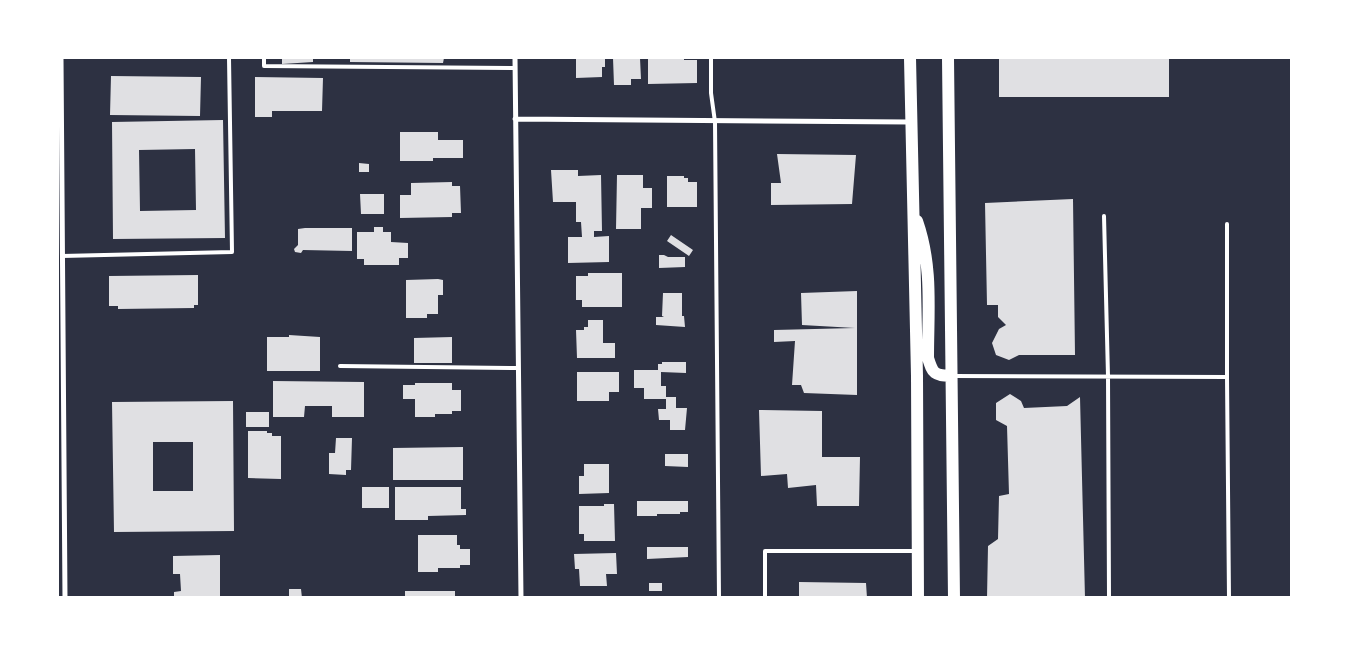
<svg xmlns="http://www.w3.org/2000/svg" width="1349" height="655" font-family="Ubuntu,sans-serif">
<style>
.building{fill:#e0e0e3;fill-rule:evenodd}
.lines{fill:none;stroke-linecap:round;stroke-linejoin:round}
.service{stroke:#fff;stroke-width:4}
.minor{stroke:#fff;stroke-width:5}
.primary{stroke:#fff;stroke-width:12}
</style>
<rect width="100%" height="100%" fill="#2d3142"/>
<path class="building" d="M282,58h31v4l-31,2z
M350,58h94l-1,5 -93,-1z
M576,58h29v9h-3v10l-26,1z
M613,58h27l1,21h-10v6h-17z
M648,58h36v2h13v23l-49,1z
M999,58h170v39h-170z
M111,76l90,1 -1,39 -90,-1z
M255,77l68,1 -1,33h-50v6h-17z
M223,120l2,118 -112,1 -1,-117zM195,149l1,61 -56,1 -1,-61z
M400,132h38v8h25v18h-30v3h-33z
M777,154l79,1 -4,49 -81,1v-22h10z
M359,163l10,1v8h-10z
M551,170h27v6l23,-1 1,56h-8v6l15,-1v26l-41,1v-26h14l-1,-15h-5v-20h-23z
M617,175h26v13h9v20h-11v21h-25z
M667,176h17v2h4v4h9v25h-30z
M452,182v4h8l1,27h-9v4l-52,1v-23h11v-12z
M360,194h24v20h-23z
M1073,199l2,156h-56l-10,5 -13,-5 -4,-12 7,-14 7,-4 -8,-8v-12h-11l-2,-102z
M374,227h9v5h8v10l17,1v15h-9v7h-35v-6h-7v-27h17z
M305,228h47v23l-49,-1 -2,3 -6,-1 -1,-3 4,-4v-16z
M671,235l22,15 -4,6 -22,-15z
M659,255h5l4,2h17v10l-26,1z
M588,273h34v34h-40v-7h-6v-24h12z
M198,275v30h-4v3l-76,1v-3h-9v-30z
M438,279l5,1v15h-5v19h-11v4h-21v-38z
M857,291v104l-53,-2 -3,-8h-9l3,-44 -21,1v-12l81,-2 -53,-3 -1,-32z
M663,293h19v23h2l1,11 -29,-2v-8h8l-2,-1z
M588,320h15v23h12v15h-38l-1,-28h8v-3h4z
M289,335l31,2v34h-53v-34h22z
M452,337v26h-38v-25z
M662,362h24v11l-25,-1v14h5v11h10v11h11l-2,22h-15v-10h-11l-1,-11h8v-10h-22v-11h-10v-18h24v-6h4z
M577,372h42v20h-10v9h-32z
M273,381l91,1v35h-32v-11h-27l-1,11h-31z
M415,383h37v7h9v21h-9v3h-17v3h-20v-18h-12v-14h12z
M1010,394l11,7 3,7 43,-2 13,-9 5,201h-98l1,-52 10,-7 1,-43 10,-2 -2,-68 -11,-6v-17z
M233,401l1,130 -120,1 -2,-130zM153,442h40v49h-40z
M759,410l63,1v46h38l-1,49h-42l-1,-21 -28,3 -1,-14 -26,2z
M246,412h23v15h-23z
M248,431h19v2h5v3h9v43l-33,-1z
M336,438h16l-1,32h-5v5l-17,-1v-21h6z
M463,447v33h-70v-32z
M665,454h23v13l-23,-1z
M584,464h25v29l-30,1v-18h5z
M362,487h27v21h-27z
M395,487h66v22h5v6l-38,1v4h-33z
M637,501h51v11h-8v2h-23v2h-20z
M604,504h10l1,37h-31v-7h-5v-28h25z
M418,535h39v10h3v4h10v16h-10v3h-22v4h-20z
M647,547h41v10l-41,2z
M616,553l1,21h-11l1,12h-27l-1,-17h-4l-1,-15z
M220,555v43h-46v-6l7,-1 -1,-17h-7v-18z
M799,582l67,1 1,15h-68z
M649,583h13v8h-13z
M289,589h12l1,9h-13z
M405,591h50v7h-50z"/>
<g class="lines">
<path class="service" d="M264,58v8l251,2
M711,58v35l4,29 4,476
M1104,216l4,160 1,222
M1227,224v153
M62,256l170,-4 -3,-194
M340,366l178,2
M953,376l274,1 2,221
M765,598v-47h151"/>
<path class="minor" d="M61,58l4,540
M515,58l6,540
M515,119l395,3"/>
<path class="primary" d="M910,58l7,318 1,222
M948,58l6,540
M917,221c16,46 11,89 11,137 5,16 6,17 23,18"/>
</g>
<rect width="1349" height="655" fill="none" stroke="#ffffff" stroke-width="118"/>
</svg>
